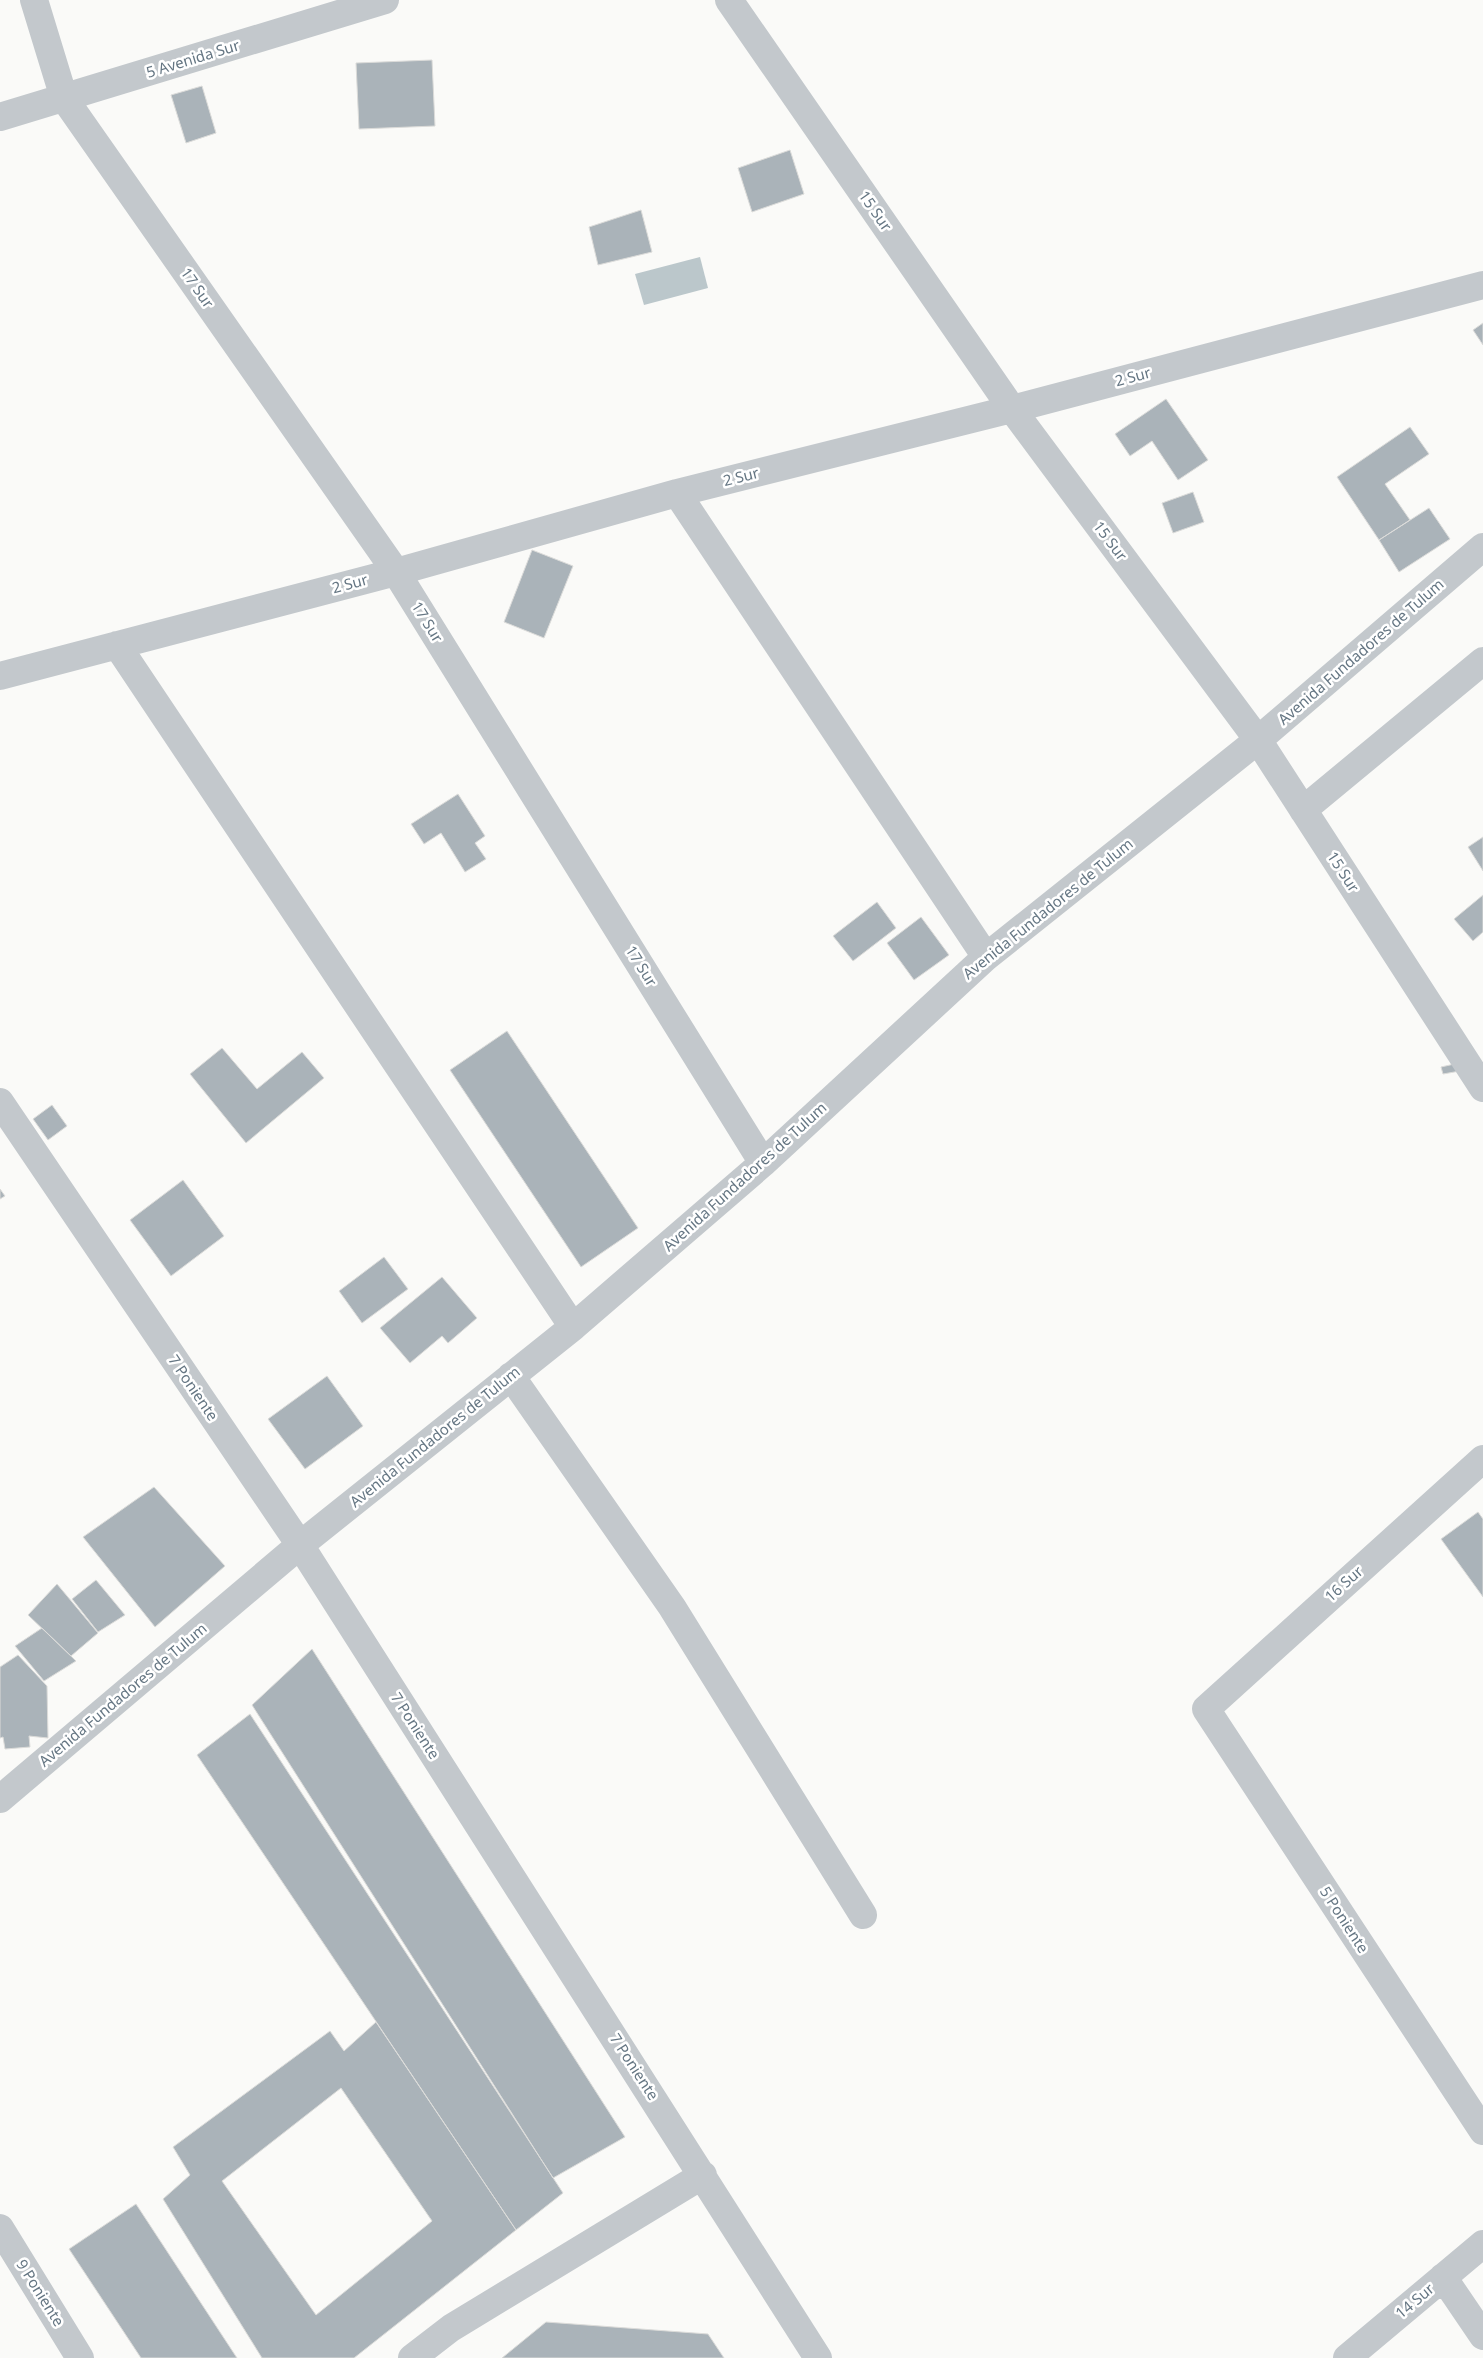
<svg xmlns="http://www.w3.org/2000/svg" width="1483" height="2358" font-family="'Noto Sans',sans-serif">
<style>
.water{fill:#bbc7cb}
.building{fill:#aab3b9;stroke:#dcdcda;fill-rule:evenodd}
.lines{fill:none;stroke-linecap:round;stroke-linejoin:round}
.minor{stroke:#c3c8cc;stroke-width:28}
.labels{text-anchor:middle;stroke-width:5;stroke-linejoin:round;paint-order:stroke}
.street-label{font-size:15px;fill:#657683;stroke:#fff}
</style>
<rect width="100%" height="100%" fill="#fafaf8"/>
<path class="water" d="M700,257l8,31 -64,17 -9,-31z"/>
<path class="building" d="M432,60l3,66 -76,3 -3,-66z
M202,86l14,47 -30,10 -15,-48z
M790,150l14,44 -52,18 -14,-44z
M641,210l11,42 -54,13 -9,-38z
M1483,323v22l-10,-15z
M1166,399l42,61 -30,20 -26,-39 -22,15 -15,-22z
M1410,427l19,27 -44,30 25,36 -31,20 -42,-63z
M1193,492l11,30 -31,11 -11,-30z
M1429,508l21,31 -51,33 -20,-32z
M532,550l41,16 -29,72 -40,-16z
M458,794l27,42 -10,7 11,16 -21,13 -24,-39 -17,11 -13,-20z
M1483,837v34l-15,-24z
M1483,895v37l-10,9 -19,-22z
M877,902l19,26 -43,33 -20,-25z
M921,917l28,38 -35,25 -27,-37z
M507,1031l131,197 -57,39 -131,-197z
M222,1048l35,41 45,-37 22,26 -78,65 -56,-69z
M1459,1063l1,8 -17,3 -2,-7z
M52,1105l15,21 -19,14 -15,-21z
M183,1180l41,56 -53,40 -41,-56z
M0,1189l5,7 -5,3z
M384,1257l24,32 -46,34 -23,-32z
M442,1277l35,41 -29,25 -6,-7 -32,27 -30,-35z
M327,1376l36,50 -58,43 -37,-50z
M154,1487l71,79 -70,61 -72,-90z
M1478,1512l5,7v78l-42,-58z
M96,1580l29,35 -27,17 -26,-33z
M57,1584l41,49 -27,23 -43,-41z
M42,1628l34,33 -32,20 -29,-35z
M312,1649l313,488 -72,41 -301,-473z
M18,1655l29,31 1,52 -19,-2 1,11 -25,2 -2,-12 -3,1v-71z
M250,1714l313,479 -47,37 -319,-475z
M376,2022l140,208 -162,128h-92l-99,-159 27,-24 -17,-28 157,-116 14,20zM341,2088l91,133 -116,94 -94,-134z
M136,2204l101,154h-96l-72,-109z
M546,2322l162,12 16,24h-222z"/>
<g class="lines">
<path class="minor" d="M34,0l30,98 332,474 367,591
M729,0l283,409 246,331 225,348
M0,117l385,-117
M677,493l309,464
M117,645l456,682
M0,676l396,-104 281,-79 335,-84 471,-124
M1303,810l180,-149
M0,1102l300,443 518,813
M511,1376l161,231 191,308
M1483,1459l-277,250 277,422
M0,1799l300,-254 273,-218 190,-164 223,-206 272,-217 225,-193
M0,2228l80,130
M1443,2277l40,59
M412,2358l39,-30 252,-153
M1347,2358l136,-114"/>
</g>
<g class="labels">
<g class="street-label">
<text transform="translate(193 59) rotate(-17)" y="5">5 Avenida Sur</text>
<text transform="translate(875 211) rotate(55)" y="5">15 Sur</text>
<text transform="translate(197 288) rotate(55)" y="5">17 Sur</text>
<text transform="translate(1133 377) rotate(-15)" y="5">2 Sur</text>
<text transform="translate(741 477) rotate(-14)" y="5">2 Sur</text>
<text transform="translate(1110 541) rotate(53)" y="5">15 Sur</text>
<text transform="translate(350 584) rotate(-15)" y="5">2 Sur</text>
<text transform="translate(427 622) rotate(58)" y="5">17 Sur</text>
<text transform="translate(1361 652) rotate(-41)" y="5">Avenida Fundadores de Tulum</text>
<text transform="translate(1343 872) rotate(57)" y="5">15 Sur</text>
<text transform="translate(1048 909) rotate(-39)" y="5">Avenida Fundadores de Tulum</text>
<text transform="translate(641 966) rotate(58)" y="5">17 Sur</text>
<text transform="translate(745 1177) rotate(-42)" y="5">Avenida Fundadores de Tulum</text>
<text transform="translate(193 1388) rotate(56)" y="5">7 Poniente</text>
<text transform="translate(435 1437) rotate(-39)" y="5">Avenida Fundadores de Tulum</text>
<text transform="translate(1344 1584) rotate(-42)" y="5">16 Sur</text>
<text transform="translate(123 1695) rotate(-40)" y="5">Avenida Fundadores de Tulum</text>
<text transform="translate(415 1726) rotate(57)" y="5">7 Poniente</text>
<text transform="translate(1344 1920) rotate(57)" y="5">5 Poniente</text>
<text transform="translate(634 2067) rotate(57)" y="5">7 Poniente</text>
<text transform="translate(40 2293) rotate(58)" y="5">9 Poniente</text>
<text transform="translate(1415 2301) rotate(-40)" y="5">14 Sur</text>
</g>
</g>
</svg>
